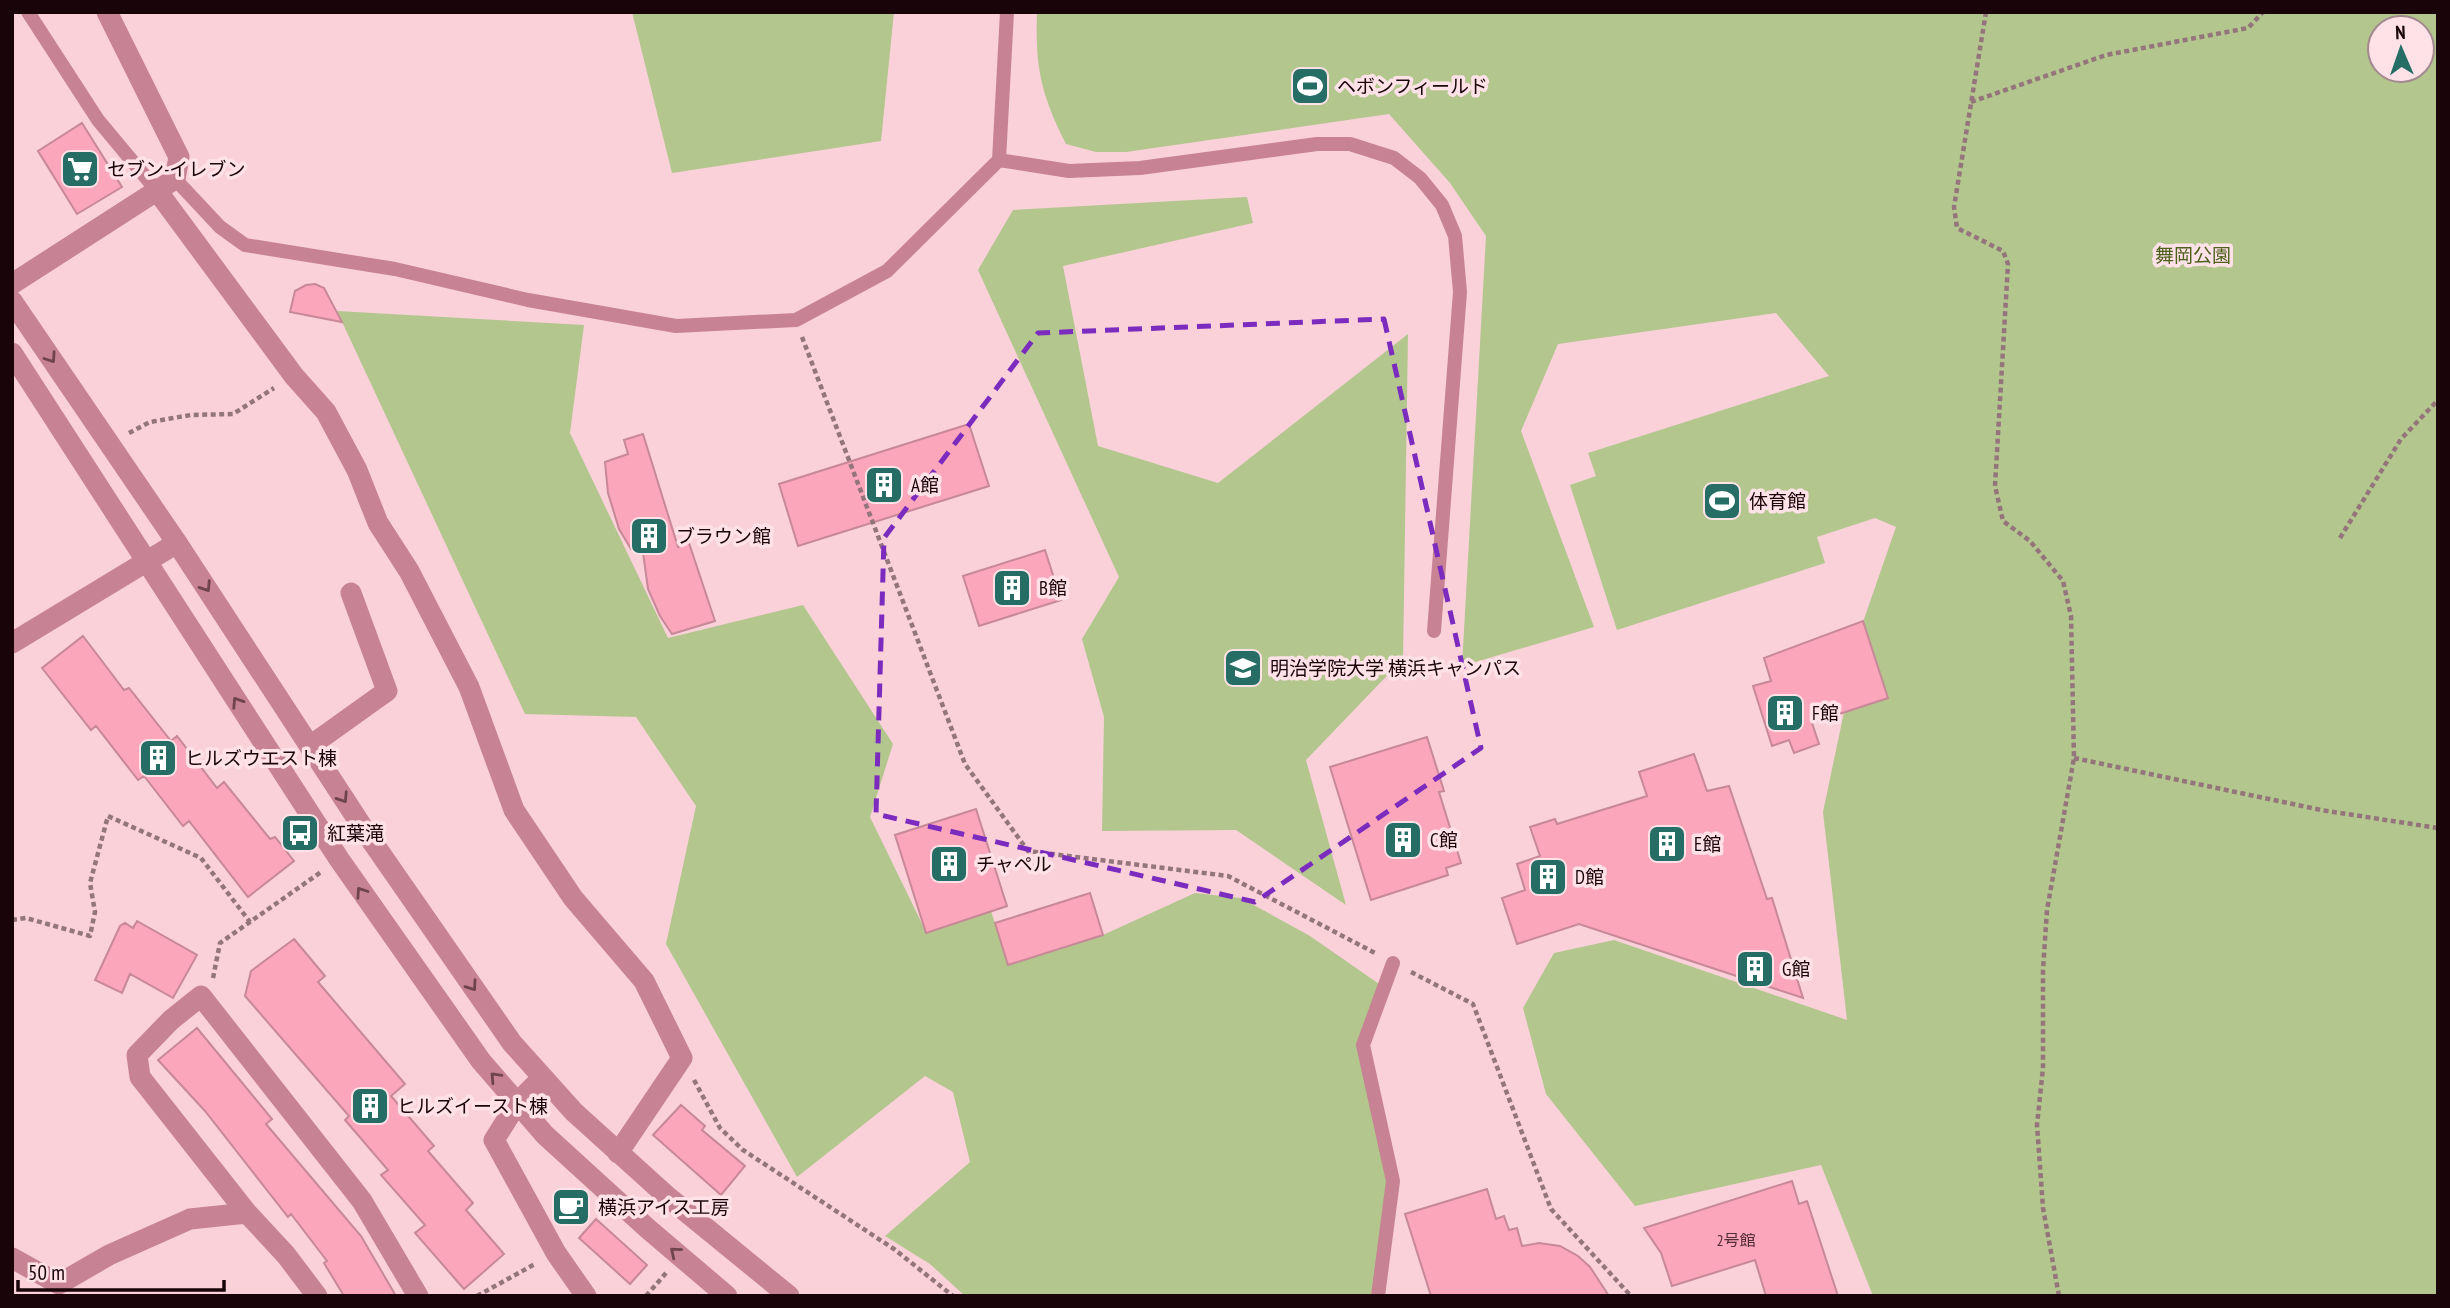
<svg xmlns="http://www.w3.org/2000/svg" width="2450" height="1308" font-family="'PT Sans Narrow','Noto Sans JP',sans-serif">
<style>
.green{fill:#b2c68e;fill-rule:evenodd}
.building{fill:#fba6ba;stroke:#c78897;stroke-width:2}
.lines{fill:none;stroke-linecap:round;stroke-linejoin:round}
.path{stroke:#95757c;stroke-width:4.5;stroke-dasharray:5 3.5;stroke-linecap:butt}
.service{stroke:#c78393;stroke-width:14}
.minor{stroke:#c78393;stroke-width:21}
.tertiary{stroke:#c78393;stroke-width:21}
.oneway{stroke:#70444e}
.marked{fill:none;stroke:#7b2cbf;stroke-width:5;stroke-dasharray:14 9;stroke-linejoin:round}
.labels{text-anchor:middle;stroke-width:7;stroke-linejoin:round;paint-order:stroke}
.number-label{font-size:16px;fill:#522c36}
.poi-label{font-size:19px;fill:#19040a;stroke:#fee2e8;text-anchor:start}
.park-label{font-size:19px;fill:#4c601b;stroke:#fee2e8}
</style>
<rect width="100%" height="100%" fill="#fad1d9"/>
<path class="green" d="M632,12h262l-13,129 -209,32z
M1037,12h1401v1284h-565l-52,-131 -186,41 -89,-112 -23,-86 31,-55 60,-13 233,80 -24,-208 40,-190 33,-95 -21,-9 -58,19 8,26 -208,67 -47,-145 26,-9 -8,-23 241,-77 -53,-63 -218,31 -37,87 73,196 -132,39 24,-430 -36,-53 -61,-69 -263,38h-30l-30,-8c-25,-49 -31,-77 -29,-132zM2380,28h42v42h-42z
M1247,197l6,26 -190,43 35,180 120,37 190,-149 -5,325 -97,101 40,145 -110,-75 -134,1 2,-114 -22,-78 37,-62 -141,-307 35,-60z
M337,311l247,14 -14,108 98,205 135,-33 90,139 -23,73 56,115 65,-21 17,53 95,-29 92,-42 46,5 69,38 72,50 -19,59 30,136 -15,115h-413l-35,-32 -45,-28 85,-74 -17,-70 -28,-16 -128,101 -131,-233 30,-138 -60,-89 -111,-3z"/>
<path class="building" d="M82,123l40,64 -45,27 -39,-63z
M315,284l9,4 18,34 -52,-10 5,-21 11,-6z
M969,424l20,62 -191,60 -19,-62z
M643,434l35,113 11,-4 26,78 -43,13 -12,-18 -12,-27 -6,-44 -11,4 -12,-20 -11,-36 -3,-31 23,-8 -4,-14z
M1045,550l16,50 -82,26 -16,-50z
M1863,621l25,77 -76,25 7,21 -25,9 -5,-13 -17,6 -19,-60 18,-5 -7,-23z
M83,636l41,54 5,-2 42,53 6,-5 40,52 7,-6 46,57 5,-2 19,24 -46,36 -59,-76 -6,5 -39,-50 -6,4 -42,-54 -5,4 -49,-62z
M1427,737l17,54 -5,1 22,71 -15,5 2,7 -77,25 -41,-133z
M1694,754l13,37 22,-5 38,113 5,-1 31,100 -224,-74 -62,20 -15,-46 23,-8 -8,-26 23,-8 -10,-29 25,-8 2,5 90,-28 -8,-24z
M976,809l31,97 -81,27 -31,-98z
M1090,893l13,42 -95,30 -13,-42z
M137,921l60,34 -24,43 -43,-24 -8,19 -27,-13 25,-54 5,-3 8,5z
M294,939l31,37 -7,6 87,102 -14,12 43,50 -6,5 45,52 -7,7 38,44 -40,35 -49,-56 10,-8 -44,-50 7,-5 -43,-50 4,-4 -104,-120 6,-25z
M197,1028l75,91 -6,5 95,112 35,60h-52l-20,-33 3,-2 -36,-47 -3,3 -83,-106 -47,-51z
M681,1105l24,21 -3,4 43,36 -24,29 -68,-60z
M1792,1181l7,23 8,-3 31,95h-72l-11,-36 -83,26 -11,-33 -17,-25z
M1487,1189l9,30 8,-3 5,14 8,-2 5,18 17,-3 21,3 18,10 12,11 19,29h-178l-26,-82z
M596,1219l51,46 -17,19 -51,-46z"/>
<g class="lines">
<path class="path" d="M1986,12l-32,195 3,21 46,23 5,13 -13,222 8,35 27,20 33,40 8,35 3,142 -27,152 -4,60v98l-6,57 6,83 16,88
M1971,102l135,-47 142,-27 15,-16
M802,337l163,427 63,87 200,25 147,77
M129,433l21,-11 41,-7 42,-1 41,-26
M2340,538l61,-99 37,-39
M2074,758l247,52 117,18
M12,920l14,-2 64,18 5,-24 -5,-29 18,-67 93,42 49,64
M1411,972l62,32 78,205 80,87
M213,978l7,-35 101,-71
M694,1080l26,48 23,22 151,99 59,47
M477,1296l58,-32
M646,1296l20,-23"/>
<path class="service" d="M28,12l70,108 60,72
M999,160l70,11 71,-3 177,-24h33l44,14 26,20 22,27 13,31 5,56 -26,339
M175,179l45,48 25,18 150,24 133,31 148,26 120,-6 91,-49 112,-111 8,-148
M1378,1296l15,-115 -30,-136 30,-82"/>
<path class="minor" d="M158,192l136,184 32,36 31,58 21,53 31,48 60,116 45,123 59,88 71,83 38,77 -64,95
M12,284l163,-105 4,-22 -72,-145
M12,643l165,-100
M310,746l77,-55 -36,-98
M542,1078l-24,24 -24,38 62,113 30,43
M247,1213l39,42 31,41
M12,1258l47,26 50,-29 81,-36 57,-6 -107,-136 -3,-22 34,-35 30,-24 161,205 56,95"/>
<path class="tertiary" d="M12,301l165,242 192,294 143,206 62,69 94,85 121,99
M12,353l327,506 142,202 64,74 102,93 80,68"/>
</g>
<defs><path id="oneway-chevron" d="M-2-3.5L2.5 0L-2 3.5" fill="none" stroke-width="1.6" stroke-linecap="round" stroke-linejoin="round" transform="scale(1.75)"/></defs>
<g class="oneway">
<use href="#oneway-chevron" transform="translate(51 358) rotate(56)"/>
<use href="#oneway-chevron" transform="translate(206 587) rotate(57)"/>
<use href="#oneway-chevron" transform="translate(237 702) rotate(-123)"/>
<use href="#oneway-chevron" transform="translate(343 798) rotate(57)"/>
<use href="#oneway-chevron" transform="translate(361 892) rotate(-124)"/>
<use href="#oneway-chevron" transform="translate(472 986) rotate(55)"/>
<use href="#oneway-chevron" transform="translate(495 1077) rotate(-133)"/>
<use href="#oneway-chevron" transform="translate(675 1252) rotate(-140)"/>
</g>
<path class="marked" d="M1384,319l97,429 -226,154 -379,-88 8,-276 154,-205z"/>
<defs>
<symbol id="stadium-square" viewBox="-11 -11 22 22"><rect x="-9" y="-9" width="18" height="18" rx="4" fill="#256d65" stroke="#fee2e8"/><path d="M0-5a6.5 5 0 1 0 0 10a6.5 5 0 1 0 0-10ZM-3.5-1.8h7v3.6h-7Z" fill="#fff"/></symbol>
<symbol id="supermarket-square" viewBox="-11 -11 22 22"><rect x="-9" y="-9" width="18" height="18" rx="4" fill="#256d65" stroke="#fee2e8"/><path d="M-6-5.5h2.5l.6 2H6L4.5 2H-2.5L-4.4-4H-6ZM-1.5 3.2a1.3 1.3 0 1 0 .1 0ZM3 3.2a1.3 1.3 0 1 0 .1 0Z" fill="#fff"/></symbol>
<symbol id="building-square" viewBox="-11 -11 22 22"><rect x="-9" y="-9" width="18" height="18" rx="4" fill="#256d65" stroke="#fee2e8"/><path d="M-4-6H4V6H1V3H-1V6H-4ZM-2.5-4.3h1.7v1.8h-1.7ZM.8-4.3h1.7v1.8H.8ZM-2.5-1h1.7V.8h-1.7ZM.8-1h1.7V.8H.8Z" fill="#fff"/></symbol>
<symbol id="university-square" viewBox="-11 -11 22 22"><rect x="-9" y="-9" width="18" height="18" rx="4" fill="#256d65" stroke="#fee2e8"/><path d="M0-5L7-2L0 1L-7-2ZM-4 1L0 2.5L4 1V4Q0 6-4 4Z" fill="#fff"/></symbol>
<symbol id="bus-square" viewBox="-11 -11 22 22"><rect x="-9" y="-9" width="18" height="18" rx="4" fill="#256d65" stroke="#fee2e8"/><path d="M-5-6H5V4H4V6H2V4H-2V6H-4V4H-5ZM-3.5-4V0h7V-4ZM-3.5 1.2v1.5H-2V1.2ZM2 1.2v1.5H3.5V1.2Z" fill="#fff"/></symbol>
<symbol id="cafe-square" viewBox="-11 -11 22 22"><rect x="-9" y="-9" width="18" height="18" rx="4" fill="#256d65" stroke="#fee2e8"/><path d="M-5.5-4.5H6V0H3Q3 3.5 0 3.5H-2.5Q-5.5 3.5-5.5 0ZM3-3.2v2h1.7v-2ZM-6 4.5H4V6H-6Z" fill="#fff"/></symbol>
</defs>
<g fill-rule="evenodd">
<use href="#stadium-square" x="1288" y="64" width="44" height="44"/>
<use href="#supermarket-square" x="58" y="147" width="44" height="44"/>
<use href="#building-square" x="862" y="463" width="44" height="44"/>
<use href="#stadium-square" x="1700" y="479" width="44" height="44"/>
<use href="#building-square" x="627" y="514" width="44" height="44"/>
<use href="#building-square" x="990" y="566" width="44" height="44"/>
<use href="#university-square" x="1221" y="646" width="44" height="44"/>
<use href="#building-square" x="1763" y="691" width="44" height="44"/>
<use href="#building-square" x="136" y="736" width="44" height="44"/>
<use href="#bus-square" x="278" y="811" width="44" height="44"/>
<use href="#building-square" x="1381" y="818" width="44" height="44"/>
<use href="#building-square" x="1645" y="822" width="44" height="44"/>
<use href="#building-square" x="927" y="842" width="44" height="44"/>
<use href="#building-square" x="1526" y="855" width="44" height="44"/>
<use href="#building-square" x="1733" y="947" width="44" height="44"/>
<use href="#building-square" x="348" y="1084" width="44" height="44"/>
<use href="#cafe-square" x="549" y="1185" width="44" height="44"/>
</g>
<g class="labels">
<g class="number-label">
<text x="1736" y="1246">2号館</text>
</g>
<g class="poi-label">
<text x="1337" y="93">ヘボンフィールド</text>
<text x="107" y="176">セブン-イレブン</text>
<text x="911" y="492">A館</text>
<text x="1749" y="508">体育館</text>
<text x="676" y="543">ブラウン館</text>
<text x="1039" y="595">B館</text>
<text x="1270" y="675">明治学院大学 横浜キャンパス</text>
<text x="1812" y="720">F館</text>
<text x="185" y="765">ヒルズウエスト棟</text>
<text x="327" y="840">紅葉滝</text>
<text x="1430" y="847">C館</text>
<text x="1694" y="851">E館</text>
<text x="976" y="871">チャペル</text>
<text x="1575" y="884">D館</text>
<text x="1782" y="976">G館</text>
<text x="397" y="1113">ヒルズイースト棟</text>
<text x="598" y="1214">横浜アイス工房</text>
</g>
<g class="park-label">
<text x="2193" y="262">舞岡公園</text>
</g>
</g>
<rect width="2450" height="1308" fill="none" stroke="#19040a" stroke-width="28"/>
<g transform="translate(2401 49) rotate(358)"><circle r="33" fill="#fee2e8" stroke="#a2898f" stroke-width="2"/>
<path d="M0-5L12 26L0 18L-12 26Z" fill="#256d65"/>
<text y="-10" font-size="19" font-weight="bold" text-anchor="middle" fill="#19040a">N</text>
</g>
<path d="M18 1280v10h206v-10" fill="none" stroke="#19040a" stroke-width="3.5"/>
<text x="28" y="1280" font-size="21" fill="#19040a" stroke="#fee2e8" stroke-width="5" paint-order="stroke">50 m</text>
</svg>
